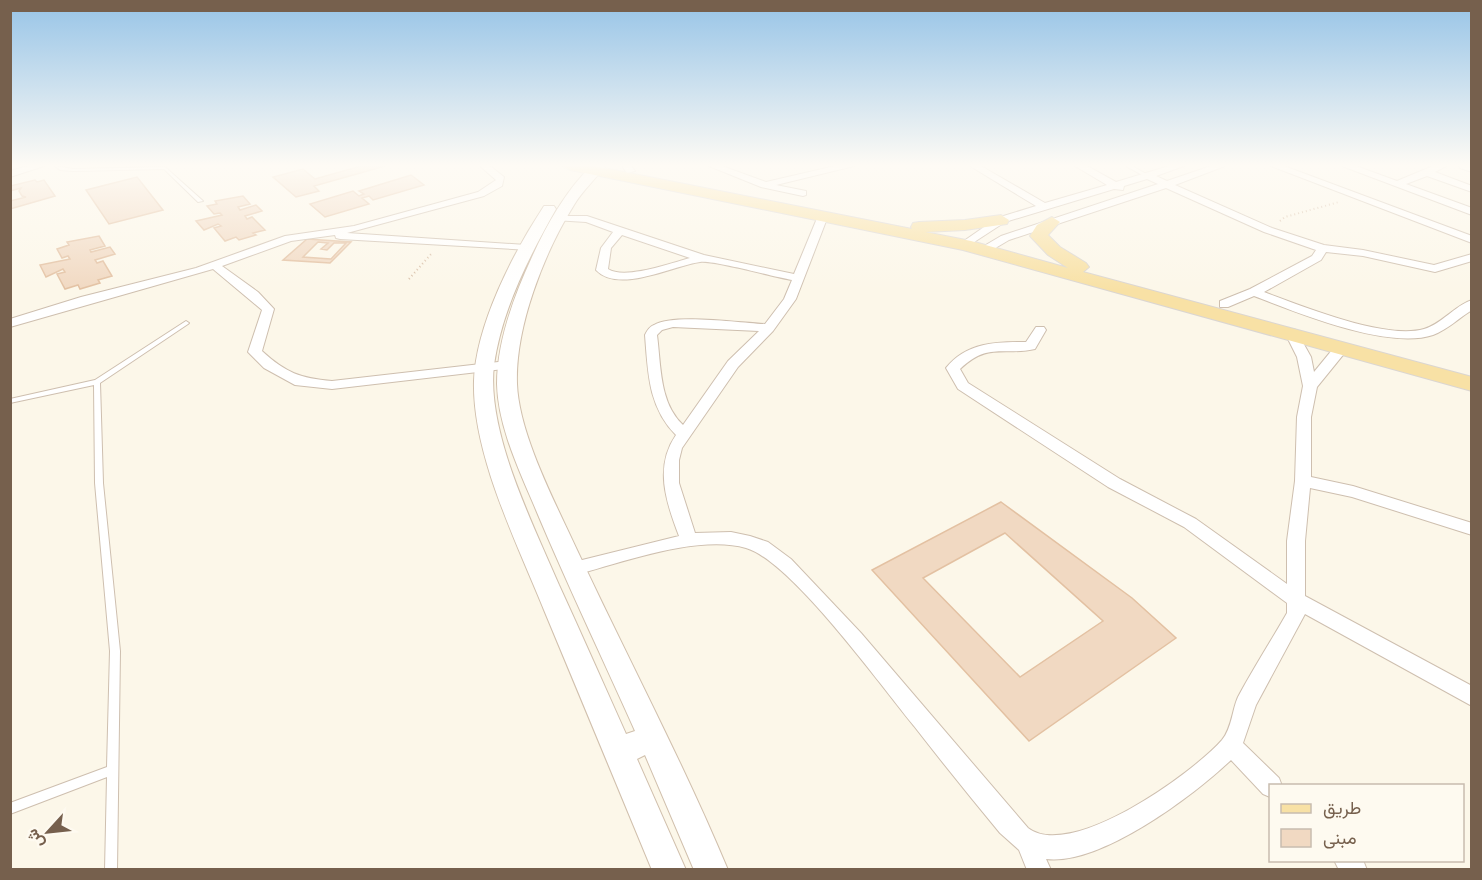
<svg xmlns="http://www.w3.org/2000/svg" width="1482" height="880" font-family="Cabin,Vazirmatn,sans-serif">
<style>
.building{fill:#f1d9c2;stroke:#e3c1a2;stroke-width:1.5;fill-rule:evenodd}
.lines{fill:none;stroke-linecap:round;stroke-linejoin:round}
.lane-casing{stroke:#cebfaf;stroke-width:2}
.street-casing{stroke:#cebfaf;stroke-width:2}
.secondary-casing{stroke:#d1c0ad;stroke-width:2}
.primary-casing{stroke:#dbd6d1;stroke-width:2}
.path{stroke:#d6bca4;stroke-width:2;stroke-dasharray:1 3;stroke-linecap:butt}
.lane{fill:#fff;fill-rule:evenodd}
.street{fill:#fff;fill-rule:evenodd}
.secondary{fill:#fff;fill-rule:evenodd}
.primary{fill:#f8e1a5;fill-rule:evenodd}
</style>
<rect width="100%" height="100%" fill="#fcf7e9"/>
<path class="building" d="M361,166h24l-71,20 5,5 -23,6 -23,-20 30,-8 12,10z
M411,175l13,10 -51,15 -4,-4 -7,2 7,6 -44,13 -15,-13 43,-13 6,5 5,-2 -5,-3z
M137,177l26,33 -54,14 -23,-34z
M35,180l2,2 7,-2 11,16 -45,13v-8l16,-4 -4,-1 -3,-5 2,-3 -11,3v-5z
M243,196l7,8 -12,3 2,3 16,-5 6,6 -17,5 2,3 5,-2 13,13 -12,3 3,2 -17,5 -3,-3 -11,4 -11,-13 7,-2 -3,-2 -14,6 -8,-9 26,-6 -2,-2 -6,1 -7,-8 10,-2 -2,-3z
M99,236l6,10 -15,4 1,2 19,-5 5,7 -20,6 2,3 6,-2 9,15 -14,4 2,3 -20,6 -2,-4 -13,4 -8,-15 8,-2 -2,-3 -17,8 -6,-12 30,-6 -2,-3 -6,2 -5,-9 12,-4 -2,-3z
M307,239l44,3 -21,21 -47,-3z
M318,242l10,1 -7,6 6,1 7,-7h12l-15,16 -28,-2z
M1001,502l131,96 44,40 -147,103 -157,-171zM1005,533l98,88 -83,56 -97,-99z"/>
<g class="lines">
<defs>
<path id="lane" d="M55,166l18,3 92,-2 38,34 -5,1 -34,-33 -91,2 -13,-1z
M1126,166h6l18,10 -4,1z
M186,321l3,2 -1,1 -88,59 3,100 17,168 -3,219h-12l2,-93 -97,37v-11l97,-36 3,-116 -15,-168 -1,-98 -84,18v-4l85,-19z"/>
<path id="street" d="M28,166h16l-34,11v-6z
M480,166h10l14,11 -2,9 -18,10 -137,37 179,12 5,3 -1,2 -190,-11 -4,-1 -1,-3 -44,6 -69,25 36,26 16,17 -12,42c24,22 38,27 70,30l175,-20 7,4 -2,3 -180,21 -37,-4 -31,-17 -16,-16 14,-42 -49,-41 -203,58v-8l71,-22 115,-29 89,-32 69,-10 124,-34 18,-12z
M622,166h9l4,5 -8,2z
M709,166h13l44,16 69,-16h19l-78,19 30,6v4l-3,1 -42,-9z
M970,166h11l64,37 62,-18 -32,-19h12l29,16 53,-16h15l-28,10 11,5 44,-15h14l-50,19 97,43 52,17 39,5 71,15 38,-11v7l-37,11 -72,-16 -37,-4 -5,8 -57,32c38,14 121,48 160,37 18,-5 30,-23 48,-29v10c-13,8 -25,20 -39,25 -45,15 -135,-22 -179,-39l-26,11h-8v-6l30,-12 62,-33 4,-6 -52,-18 -98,-44 -157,52 -22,13h-8v-4l22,-13 157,-52 -11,-5 -23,7 -1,4 -9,-1 -109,33 -40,26 -4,-1v-4l36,-25 39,-12z
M1271,166h13l188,70v7z
M1342,166h14l41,15 36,-15h13l-11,6 37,14v6l-45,-16 -21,8 66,24v7z
M1459,166h13v6l-12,-4z
M823,213l5,3 -32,83 -23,32 -35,36 -56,81 -3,12v23l16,50 36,-1 19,4 18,6 23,17 70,74 167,195c43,33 165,-55 194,-88 10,-12 10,-30 16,-43 15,-28 33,-56 49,-84v-10l-103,-76 -76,-40 -150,-98 -12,-21c21,-26 50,-26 80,-26l10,-15h8l2,3 -11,19c-32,7 -47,-7 -75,20l8,14 152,96 76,40 91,65v-43l8,-60 2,-64 6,-31 -6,-29 -12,-24 6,-4 5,1 15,27 3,15 23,-28h10l2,3 -2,3 -30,37 -6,30v60l42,9 119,37v12l-120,-38 -42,-9 -5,53v55l167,90v20l-167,-92 -49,91 -13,38 36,35 3,8h-12v11l-7,-3 -32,-34c-38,36 -131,106 -185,99l5,11h-24l-8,-20 -19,-17c-29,-35 -58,-71 -86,-107 -33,-40 -123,-165 -168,-178 -48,-14 -126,15 -174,28l-6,-2 -3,-5 3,-5 113,-28c-13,-34 -25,-69 -3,-101 -28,-28 -28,-63 -31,-100 2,-4 4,-8 9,-10 20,-12 86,-2 111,-1l19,-25 8,-19c-19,-3 -78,-20 -92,-18 -28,4 -81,32 -104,8l5,-22 12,-16 -27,-10 -32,-2v-4h33l117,39 90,19 24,-58zM622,235l68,23c-19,5 -65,22 -82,11l3,-21zM673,327l86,4 -31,30 -45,64c-24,-22 -22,-60 -26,-90l5,-5z
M1334,860h29l4,10h-28z"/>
<path id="secondary" d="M591,166h14c-10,14 -22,24 -31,39 -30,48 -59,122 -57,179 2,51 39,120 60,166 50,107 105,210 151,320h-34l-49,-115 -8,4 49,111h-34c-36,-87 -72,-174 -108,-260 -27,-67 -72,-156 -70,-229 2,-56 39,-128 70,-175h10l2,3c-27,48 -54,100 -62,156 -8,67 39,159 65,220 23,50 45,100 67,149l9,-3c-33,-74 -68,-147 -99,-221 -16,-38 -38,-83 -39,-126 0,-43 17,-88 35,-127 15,-33 33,-65 59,-91z"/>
<path id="primary" d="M563,166h31l318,63 -1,-2 2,-4 6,-1 46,-2 36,-5 8,5 -2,4 -42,6 -40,2 46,9 97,27 -20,-13 -18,-19 7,-11 15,-8 8,5 -12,13 12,12 26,16 3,4 -6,5 389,105v14l-509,-141 -393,-80z"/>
</defs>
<use href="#lane" class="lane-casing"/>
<use href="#street" class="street-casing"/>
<use href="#secondary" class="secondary-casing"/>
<use href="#primary" class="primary-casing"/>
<path class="path" d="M1280,221l5,-4 54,-15
M409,279l23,-26"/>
<use href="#lane" class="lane"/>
<use href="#street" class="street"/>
<use href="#secondary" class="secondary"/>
<use href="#primary" class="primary"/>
</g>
<linearGradient id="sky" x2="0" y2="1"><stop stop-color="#97c4e7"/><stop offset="0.57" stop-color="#fefbf5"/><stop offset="1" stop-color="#fefbf5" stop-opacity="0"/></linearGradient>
<rect width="1482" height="290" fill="url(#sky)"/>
<rect width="1482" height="880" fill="none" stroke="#76604d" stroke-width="24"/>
<rect x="1269" y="784" width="195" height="78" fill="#fefaf0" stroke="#c8bcaf" stroke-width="1.5"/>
<rect x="1281" y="804" width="30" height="9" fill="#f8e1a5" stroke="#c8bcaf" stroke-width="1.5"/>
<text x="1323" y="814" font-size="18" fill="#76604d">طريق</text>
<rect x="1281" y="829" width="30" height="18" fill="#f1d9c2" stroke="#c8bcaf" stroke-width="1.5"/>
<text x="1323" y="844" font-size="18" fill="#76604d">مبنى</text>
<g transform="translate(48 832) rotate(243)" stroke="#fefaf0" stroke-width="4.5" paint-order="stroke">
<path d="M0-4.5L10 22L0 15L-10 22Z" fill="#76604d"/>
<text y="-9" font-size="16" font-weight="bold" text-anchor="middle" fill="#76604d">ش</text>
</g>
</svg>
